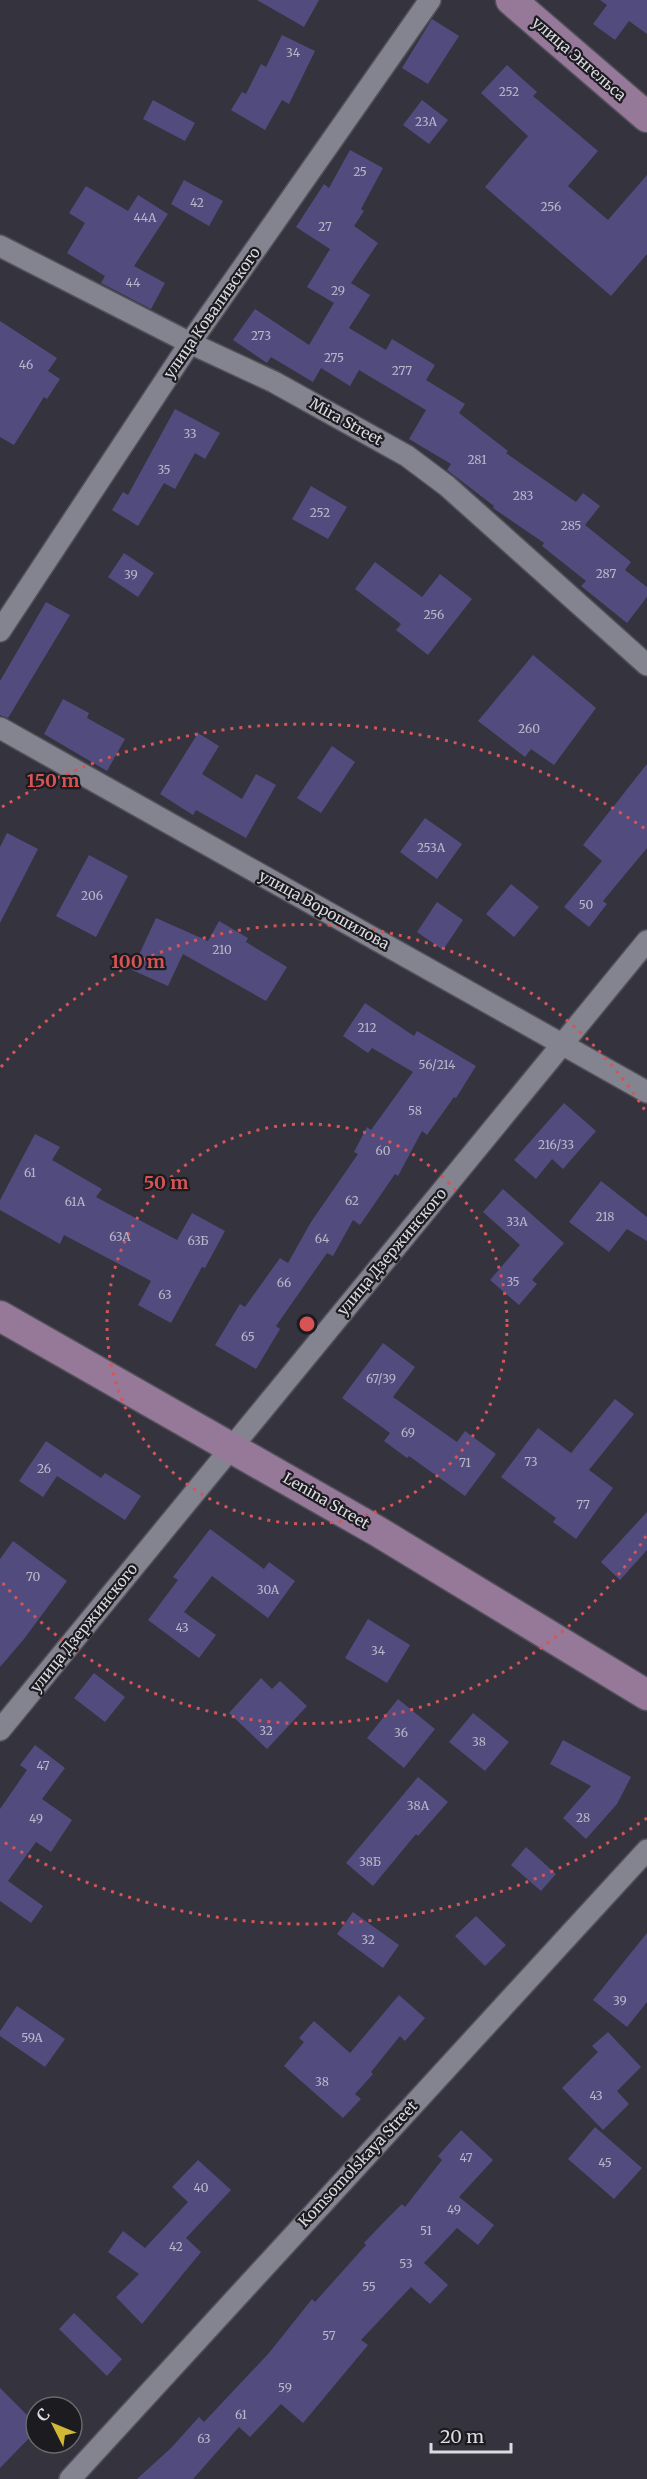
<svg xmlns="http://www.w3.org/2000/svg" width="647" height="2479" font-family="Merriweather,serif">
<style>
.building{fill:#524c7e}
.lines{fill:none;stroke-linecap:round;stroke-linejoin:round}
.street-casing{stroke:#51505a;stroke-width:24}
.secondary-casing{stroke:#51505a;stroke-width:33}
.street{stroke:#848490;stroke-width:21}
.secondary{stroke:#967899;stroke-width:30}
.ring{fill:none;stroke:#d75456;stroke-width:3;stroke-dasharray:3 6}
.labels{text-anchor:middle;stroke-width:4.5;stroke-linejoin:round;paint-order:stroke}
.number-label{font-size:12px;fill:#b9b6c8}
.street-label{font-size:15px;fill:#dbdae1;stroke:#1c1c20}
.centre{fill:#d75456;stroke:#1c1c20;stroke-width:3}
.ring-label{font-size:18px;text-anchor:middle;font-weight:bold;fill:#d75456;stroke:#1c1c20;stroke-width:4.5;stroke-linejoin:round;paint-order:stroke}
</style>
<rect width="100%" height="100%" fill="#34333e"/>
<path class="building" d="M257,0h62l-15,27z
M600,0h47v34l-18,-13 -14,19 -22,-16 14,-19z
M432,19l27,17 -31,48 -26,-16z
M282,35l33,16 -26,53 -7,-4 -17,30 -34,-20 11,-18 4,2 15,-30 5,3z
M507,65l30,27 -4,4 65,55 -30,35 40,34 39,-45v79l-36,42 -126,-109 43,-51 -47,-43z
M153,100l42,23 -10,18 -42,-22z
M422,100l26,20 -19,24 -26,-19z
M350,150l33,18 -22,41 3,2 -10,15 24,17 -27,40 19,12 -21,33 37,22 6,-11 43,26 -9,15 39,24 -6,9 49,38 -2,2 70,49 7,-9 17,13 -15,19 46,37 -6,8 22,17v10l-20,26 -46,-37 5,-5 -44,-35 2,-3 -51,-35 1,-2 -47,-36 4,-6 -42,-25 17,-29 -67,-40 -9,16 -29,-18 -8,14 -42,-25 -4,6 -34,-23 22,-31 54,36 25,-42 -27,-16 23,-38 -34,-22 28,-43 5,4z
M184,180l39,21 -14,25 -38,-22z
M86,186l42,25 10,-16 30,19 -34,52 31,17 -14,26 -50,-26 4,-7 -38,-23 18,-30 -16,-10z
M0,321l57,37 -9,13 12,8 -13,20 -3,-2 -30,48 -14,-8z
M175,409l45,24 -15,26 -10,-6 -20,36 -11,-6 -26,43 -26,-16 11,-18 5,3z
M311,486l36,21 -19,32 -36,-20z
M124,553l30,20 -16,24 -30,-20z
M375,562l47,35 18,-23 32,25 -44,56 -32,-25 5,-6 -46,-35z
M46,602l24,13 -62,103 -8,-3v-34z
M533,655l63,53 -42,57 -23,-16 -6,8 -47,-36z
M63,699l26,14 -2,5 38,21 -18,32 -63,-37z
M198,733l21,13 -17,28 40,25 14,-25 20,11 -30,53 -50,-28 -3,5 -33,-21z
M332,746l23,16 -34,51 -24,-15z
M647,764v84l-44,53 4,3 -18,23 -25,-20 38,-46 -19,-16z
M425,818l37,26 -25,35 -37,-27z
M7,833l31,16 -38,74v-76z
M89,855l39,21 -32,61 -40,-21z
M511,884l28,23 -25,30 -28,-23z
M437,902l26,18 -20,30 -26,-18z
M156,918l52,23 11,-20 29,17 -2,4 41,25 -21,34 -83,-47 -15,32 -36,-16z
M365,1003l49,33 3,-5 59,35 -20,32 -2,-1 -27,38 -5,-4 -24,45 -3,-2 -35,51 -7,-5 -20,36 -6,-3 -51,73 4,3 -24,40 -41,-24 25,-41 5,3 35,-49 8,5 23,-41 47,-68 -4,-2 13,-25 4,3 42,-58 -41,-24 -4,5 -25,-17z
M564,1103l32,28 -33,38 -11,-10 -16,20 -22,-19z
M35,1134l25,13 -8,13 50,29 -6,8 81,43 15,-27 33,18 -20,37 -3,-1 -31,56 -33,-18 13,-24 -87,-46 -4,9 -60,-34v-10z
M601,1181l46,36v24l-20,-12 -18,23 -40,-30z
M503,1189l61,54 -32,37 5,4 -18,21 -29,-25 30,-35 -37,-33z
M383,1343l32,24 -22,30 64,45 8,-11 31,23 -31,42 -56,-40 -2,2 -23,-17 6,-8 -48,-35z
M615,1399l19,15 -45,56 24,18 -37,51 -23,-17 3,-4 -55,-41 37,-49 33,25z
M46,1441l55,37 4,-5 36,23 -16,24 -68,-44 -14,21 -24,-16z
M647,1512v38l-27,30 -19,-18z
M210,1529l54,40 5,-7 26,19 -27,37 -56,-42 -28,36 32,23 -17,23 -51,-38 30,-40 -5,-3z
M13,1541l54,40 -43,58 -24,28v-108z
M368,1619l42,26 -23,38 -42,-25z
M94,1673l31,24 -20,25 -31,-24z
M261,1678l11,11 8,-8 27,25 -40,43 -38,-36z
M398,1699l37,30 -31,39 -37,-30z
M473,1713l36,29 -24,29 -36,-29z
M563,1740l68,37 -14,27 -31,35 -23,-21 28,-32 -41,-22z
M35,1745l30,23 -23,31 30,21 -21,32 -15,-10 -28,39 35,25 -12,17 -31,-22v-92l27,-39 -7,-5z
M418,1777l30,25 -30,34 -2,-2 -43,52 -27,-23z
M526,1847l30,27 -15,17 -30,-26z
M353,1912l46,33 -16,23 -46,-34z
M476,1916l30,29 -21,21 -30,-30z
M647,1933v69l-20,25 -34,-27z
M399,1995l26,23 -20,23 -5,-5 -29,36 2,2 -18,20 6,5 -18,19 -59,-52 20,-24 -5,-4 15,-17 36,32z
M17,2006l48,33 -20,28 -45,-31v-5z
M608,2032l33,35 -24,24 12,13 -26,26 -41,-42 36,-36 -6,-6z
M595,2127l47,41 -28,31 -46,-40z
M461,2130l32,30 -34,37 35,28 -16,20 -21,-17 -33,35 24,22 -18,19 -19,-17 -50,53 7,5 -65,78 -22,-19 -31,33 -11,-10 -46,52h-56l34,-31 28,-31 5,5 65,-69 43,-54 3,3 51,-57 -2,-2 18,-19 20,-20 3,3 37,-47 -4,-4z
M198,2160l33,30 -45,48 15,14 -59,72 -26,-27 23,-23 -31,-22 15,-21 22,17 43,-46 -16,-15z
M74,2313l48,46 -15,17 -48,-47z
M0,2388l36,36v7l-36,37z"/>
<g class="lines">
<defs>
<path id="street" d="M0,246l190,97 84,39 133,74 40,30 200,179
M0,631l190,-288 240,-343
M0,728l647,364
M0,1730l647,-789
M70,2479l577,-629"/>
<path id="secondary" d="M511,0l136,117
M0,1316l377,215 270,164"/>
</defs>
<use href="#street" class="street-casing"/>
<use href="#secondary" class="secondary-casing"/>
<use href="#street" class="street"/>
<use href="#secondary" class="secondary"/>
</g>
<g class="ring">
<circle cx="307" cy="1324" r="200"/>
<path d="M646 1536A400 400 0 0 1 1 1581M1 1067A400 400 0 0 1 646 1112"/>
<path d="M647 1818A600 600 0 0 1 2 1841M2 807A600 600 0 0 1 647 830"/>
</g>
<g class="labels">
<g class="number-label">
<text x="293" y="57">34</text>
<text x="509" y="96">252</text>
<text x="426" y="126">23А</text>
<text x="360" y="176">25</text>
<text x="197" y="207">42</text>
<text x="551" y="211">256</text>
<text x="145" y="222">44А</text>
<text x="325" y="231">27</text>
<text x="133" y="287">44</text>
<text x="338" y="295">29</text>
<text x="261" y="340">273</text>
<text x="334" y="362">275</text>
<text x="26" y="369">46</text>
<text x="402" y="375">277</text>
<text x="190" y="438">33</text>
<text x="477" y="464">281</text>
<text x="164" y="474">35</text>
<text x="523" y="500">283</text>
<text x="320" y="517">252</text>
<text x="571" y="530">285</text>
<text x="606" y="578">287</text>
<text x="131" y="579">39</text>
<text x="434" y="619">256</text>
<text x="529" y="733">260</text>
<text x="431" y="852">253А</text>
<text x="92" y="900">206</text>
<text x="586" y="909">50</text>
<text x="222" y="954">210</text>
<text x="367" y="1032">212</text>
<text x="437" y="1069">56/214</text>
<text x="415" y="1115">58</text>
<text x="556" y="1149">216/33</text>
<text x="383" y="1155">60</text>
<text x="30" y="1177">61</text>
<text x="352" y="1205">62</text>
<text x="75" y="1206">61А</text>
<text x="605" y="1221">218</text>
<text x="517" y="1226">33А</text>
<text x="120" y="1241">63А</text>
<text x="322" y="1243">64</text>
<text x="198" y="1245">63Б</text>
<text x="513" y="1286">35</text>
<text x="284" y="1287">66</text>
<text x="165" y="1299">63</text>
<text x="248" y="1341">65</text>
<text x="381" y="1383">67/39</text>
<text x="408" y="1437">69</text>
<text x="531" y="1466">73</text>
<text x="465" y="1467">71</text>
<text x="44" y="1473">26</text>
<text x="583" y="1509">77</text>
<text x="33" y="1581">70</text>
<text x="268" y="1594">30А</text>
<text x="182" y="1632">43</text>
<text x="378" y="1655">34</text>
<text x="266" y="1735">32</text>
<text x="401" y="1737">36</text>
<text x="479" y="1746">38</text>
<text x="43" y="1770">47</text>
<text x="418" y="1810">38А</text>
<text x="583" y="1822">28</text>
<text x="36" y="1823">49</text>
<text x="370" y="1866">38Б</text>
<text x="368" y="1944">32</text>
<text x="620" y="2005">39</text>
<text x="32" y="2042">59А</text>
<text x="322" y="2086">38</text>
<text x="596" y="2100">43</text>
<text x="466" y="2162">47</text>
<text x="605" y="2167">45</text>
<text x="201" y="2192">40</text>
<text x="454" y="2214">49</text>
<text x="426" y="2235">51</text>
<text x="176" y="2251">42</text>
<text x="406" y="2268">53</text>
<text x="369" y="2291">55</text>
<text x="329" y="2340">57</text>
<text x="285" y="2392">59</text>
<text x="241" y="2419">61</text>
<text x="204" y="2443">63</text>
</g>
<g class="street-label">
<text transform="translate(579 59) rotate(41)" y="5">улица Энгельса</text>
<text transform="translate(212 313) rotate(-55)" y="5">улица Коваливского</text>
<text transform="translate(346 422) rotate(29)" y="5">Mira Street</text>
<text transform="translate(324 910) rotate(29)" y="5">улица Ворошилова</text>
<text transform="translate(392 1252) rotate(-50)" y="5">улица Дзержинского</text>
<text transform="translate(326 1501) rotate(30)" y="5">Lenina Street</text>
<text transform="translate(84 1628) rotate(-51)" y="5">улица Дзержинского</text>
<text transform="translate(358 2164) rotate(-47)" y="5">Komsomolskaya Street</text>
</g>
</g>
<circle cx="307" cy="1324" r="9" class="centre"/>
<g class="ring-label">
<text x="53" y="787">150 m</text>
<text x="138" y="968">100 m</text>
<text x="166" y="1189">50 m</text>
</g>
<g transform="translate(54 2425) rotate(313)"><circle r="28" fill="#1c1c20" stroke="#68686d" stroke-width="1.5"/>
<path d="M0-4.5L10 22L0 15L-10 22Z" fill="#d0b836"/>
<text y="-9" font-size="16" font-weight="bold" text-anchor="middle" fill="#dbdae1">С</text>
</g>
<path d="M431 2443v9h80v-9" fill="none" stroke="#dbdae1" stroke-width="3"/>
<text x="440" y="2443" font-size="18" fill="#dbdae1" stroke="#1c1c20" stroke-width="4.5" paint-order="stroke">20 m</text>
</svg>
